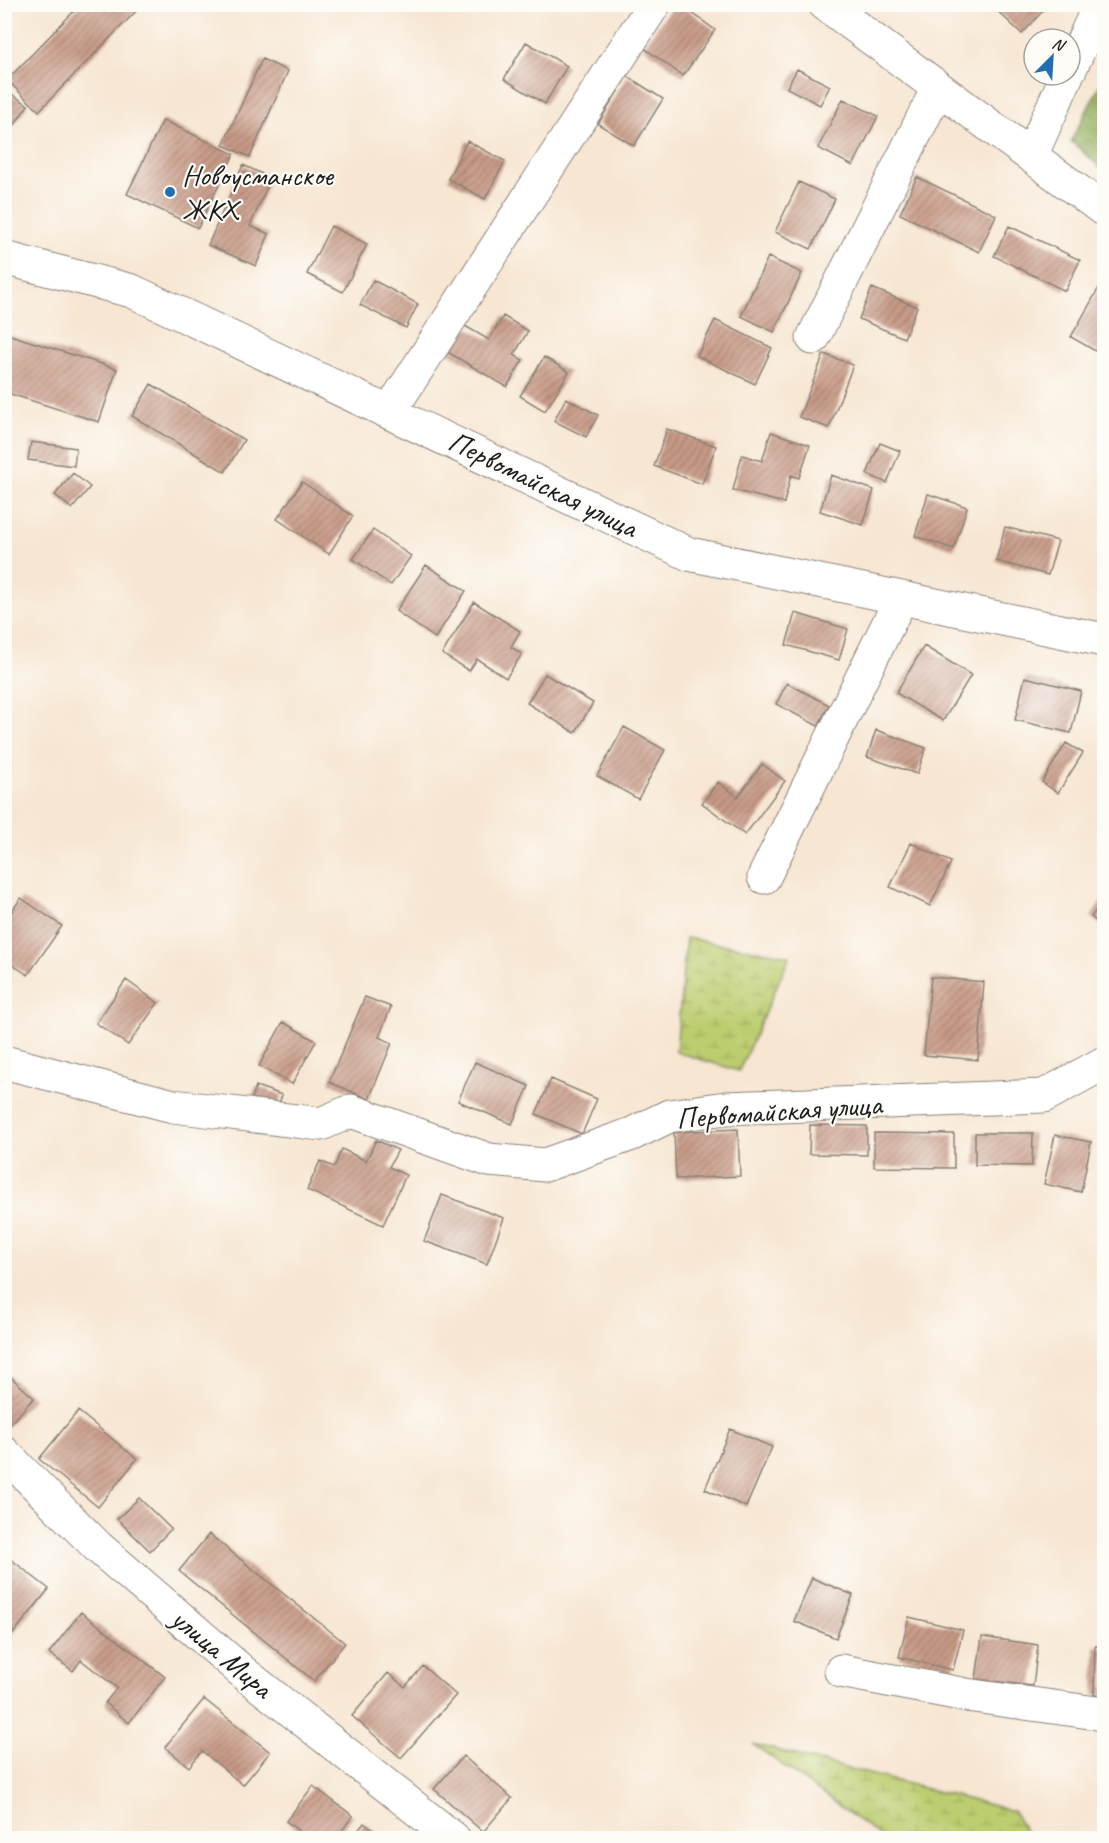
<svg xmlns="http://www.w3.org/2000/svg" width="1109" height="1843" font-family="Caveat,sans-serif">
<style>
.forest{fill:url(#forest-crowns);stroke:#58663f;stroke-width:1.5}
.wetland{fill:url(#wetland-marsh);stroke:#6c7446;stroke-width:1.5}
.building{fill:url(#building-hatch)}
.lines{fill:none;stroke-linecap:round;stroke-linejoin:round}
.minor-casing{stroke:#8a8177;stroke-width:35}
.minor{stroke:#fff;stroke-width:33}
.poi-dot{fill:#1f6fb2;stroke:#fdfcf7;stroke-width:2}
.labels{text-anchor:middle;stroke-width:4.5;stroke-linejoin:round;paint-order:stroke}
.poi-label{font-size:30px;fill:#1c1c1c;stroke:#fdfcf7;text-anchor:start}
.street-label{font-size:30px;fill:#1c1c1c;stroke:#fdfcf7}
</style>
<defs>
<pattern id="forest-crowns" width="20" height="18" patternUnits="userSpaceOnUse" patternTransform="scale(1.5)"><rect width="20" height="18" fill="#95b062"/><path d="M2 6a3 3 0 1 1 6 0M12 15a3 3 0 1 1 6 0" fill="none" stroke="#798e50"/></pattern>
<pattern id="wetland-marsh" width="20" height="14" patternUnits="userSpaceOnUse" patternTransform="scale(1.5)"><rect width="20" height="14" fill="#bccd70"/><path d="M1 5h8M5 5V1M11 12h8M15 12V8" fill="none" stroke="#a1af60"/></pattern>
<pattern id="building-hatch" width="6" height="6" patternUnits="userSpaceOnUse" patternTransform="scale(1.5)"><rect width="6" height="6" fill="#c89a86"/><path d="M-1 1l2-2M0 6l6-6M5 7l2-2" fill="none" stroke="#a27d6d"/></pattern>
</defs>
<rect width="100%" height="100%" fill="#fdfcf7"/>
<filter id="ink" filterUnits="userSpaceOnUse"><feTurbulence type="fractalNoise" baseFrequency=".0167" numOctaves="2"/><feDisplacementMap in="SourceGraphic" scale="12" xChannelSelector="R" yChannelSelector="G"/><feConvolveMatrix kernelMatrix="1 2 1 2 8 2 1 2 1" color-interpolation-filters="sRGB"/></filter>
<filter id="wash" filterUnits="userSpaceOnUse"><feTurbulence type="fractalNoise" baseFrequency=".008" numOctaves="4" result="noise"/><feDisplacementMap in="SourceGraphic" scale="24" xChannelSelector="R" yChannelSelector="G"/><feGaussianBlur stdDeviation="1.35" result="paint"/><feColorMatrix in="noise" values="0 0 0 0 0 0 0 0 0 0 0 0 0 0 0 0 0 1.4 0 .05"/><feComposite in="paint" operator="in"/></filter>
<g filter="url(#wash)">
<rect width="100%" height="100%" fill="#f7e6d2"/>
<path class="forest" d="M1104,77v94l-33,-30z"/>
<path class="wetland" d="M686,938l104,18 -51,115 -63,-19z
M753,1744l260,67 16,27h-146z"/>
<g id="blocks">
<path class="building" d="M81,4h62l-104,107 -32,-31z
M674,4h6l35,26 -32,46 -40,-29z
M990,4h59l-27,30z
M526,42l41,24 -22,38 -41,-25z
M262,59l26,12 -38,86 -27,-12z
M797,69l33,17 -10,19 -33,-17z
M627,76l36,23 -29,47 -36,-22z
M4,89l24,16 -24,35z
M843,99l35,17 -25,50 -35,-18z
M163,120l71,34 -36,74 -71,-34z
M467,141l38,20 -20,38 -37,-20z
M243,165l28,13 -21,48 19,8 -13,32 -48,-21z
M917,177l79,38 -17,37 -79,-38z
M799,182l36,17 -24,50 -36,-17z
M331,226l36,18 -24,48 -36,-18z
M1009,226l71,34 -15,31 -71,-35z
M768,257l34,16 -28,59 -33,-16z
M1104,279v77l-33,-19z
M373,280l45,24 -12,24 -46,-23z
M872,288l45,19 -13,31 -45,-19z
M503,316l25,15 -14,24 9,5 -16,27 -63,-37 16,-27 29,17z
M715,320l57,28 -17,36 -58,-28z
M4,333l113,36 -18,53 -95,-30z
M824,354l29,11 -24,63 -30,-11z
M544,357l25,15 -24,39 -25,-15z
M151,384l93,56 -19,32 -93,-56z
M566,398l32,17 -12,22 -32,-16z
M667,429l49,17 -14,38 -48,-18z
M771,432l39,13 -11,33 -8,-3 -7,28 -51,-13 9,-35 20,6z
M31,442l45,6 -2,18 -46,-6z
M880,443l20,8 -13,32 -20,-9z
M73,473l17,14 -18,22 -17,-14z
M831,475l43,15 -11,35 -43,-14z
M302,482l51,34 -24,38 -52,-35z
M928,494l39,13 -13,42 -39,-13z
M1005,527l53,14 -10,34 -52,-14z
M373,530l38,26 -20,29 -38,-26z
M426,565l40,26 -31,47 -39,-27z
M474,602l46,29 -9,16 11,7 -16,24 -29,-19 -8,12 -27,-17z
M795,613l53,16 -9,31 -53,-15z
M924,646l47,29 -28,46 -47,-28z
M545,674l48,29 -18,30 -48,-30z
M1025,677l56,14 -10,42 -56,-13z
M787,683l42,22 -11,21 -42,-22z
M624,727l41,23 -27,49 -41,-23z
M876,730l50,18 -9,26 -50,-17z
M1066,743l17,10 -25,40 -16,-11z
M762,764l23,17 -40,54 -43,-32 16,-21 20,15z
M911,843l40,19 -21,44 -40,-19z
M21,898l41,28 -34,49 -24,-16v-37z
M1104,898v30l-13,-11z
M931,977l53,5 -6,78 -54,-5z
M126,980l32,23 -30,42 -32,-22z
M365,997l26,10 -12,30 13,6 -23,56 -40,-17z
M283,1022l33,19 -24,43 -33,-18z
M475,1062l54,24 -17,38 -54,-23z
M551,1079l46,20 -15,35 -46,-20z
M256,1086l26,9 -5,14 -26,-9z
M810,1125l57,1v29l-58,-1z
M738,1129l2,47 -64,3 -2,-47z
M874,1133l80,1v34l-80,-1z
M975,1133h58l-1,33 -57,-1z
M1055,1135l36,7 -10,50 -37,-8z
M376,1140l22,10 -9,17 17,8 -23,50 -76,-35 13,-29 14,6 8,-18 24,12z
M442,1195l62,23 -17,46 -63,-23z
M4,1371l30,27 -27,29 -3,-2z
M78,1411l59,48 -39,48 -59,-48z
M730,1429l42,18 -26,60 -41,-18z
M139,1498l32,31 -21,22 -33,-32z
M209,1534l136,109 -31,38 -135,-110z
M4,1554l45,35 -45,56z
M812,1578l41,17 -17,43 -42,-17z
M81,1612l84,65 -36,46 -24,-20 12,-15 -36,-28 -8,11 -24,-18z
M909,1617l54,13 -10,40 -54,-13z
M982,1637l56,8 -5,41 -57,-7z
M1095,1646l9,1v49l-10,-1z
M423,1666l33,29 -55,63 -49,-42 36,-43 17,14z
M204,1699l66,53 -27,33 -41,-34 -13,16 -24,-20z
M463,1756l49,42 -29,34 -49,-43z
M313,1786l40,30 -17,22h-28l-22,-17z
M364,1823l20,15h-32z"/>
</g>
</g>
<g filter="url(#ink)">
<use href="#blocks" fill-opacity="0" stroke="#8a8177" stroke-width="1.5"/>
<g class="lines">
<defs>
<path id="minor" d="M825,4l279,206
M1070,69l30,-65
M1031,156l36,-81
M4,258l128,33 557,263 415,86
M813,338l125,-250
M390,411l264,-407
M764,877l137,-279
M4,1062l169,44 148,18 30,-13 138,49 56,5 87,-31 37,-18 57,-8 318,-12 60,-33
M4,1453l94,94 147,127 208,164
M841,1671l125,24 138,19"/>
</defs>
<use href="#minor" class="minor-casing"/>
<use href="#minor" class="minor"/>
</g>
</g>
<circle class="poi-dot" cx="170" cy="192" r="6"/>
<g class="labels">
<g class="poi-label">
<text x="182" y="185">Новоусманское<tspan x="182" dy="34">ЖКХ</tspan></text>
</g>
<g class="street-label">
<text transform="translate(543 484) rotate(26)" y="10">Первомайская улица</text>
<text transform="translate(779 1111) rotate(-4)" y="10">Первомайская улица</text>
<text transform="translate(222 1653) rotate(40)" y="10">улица Мира</text>
</g>
</g>
<rect width="1109" height="1843" fill="none" stroke="#fdfcf7" stroke-width="24"/>
<g transform="translate(1052 57) rotate(24)"><circle r="28" fill="#fdfcf7" stroke="#a3a29f" stroke-width="1.5"/>
<path d="M0-4.5L10 22L0 15L-10 22Z" fill="#1f6fb2"/>
<text y="-9" font-size="16" font-weight="bold" text-anchor="middle" fill="#1c1c1c">N</text>
</g>
</svg>
